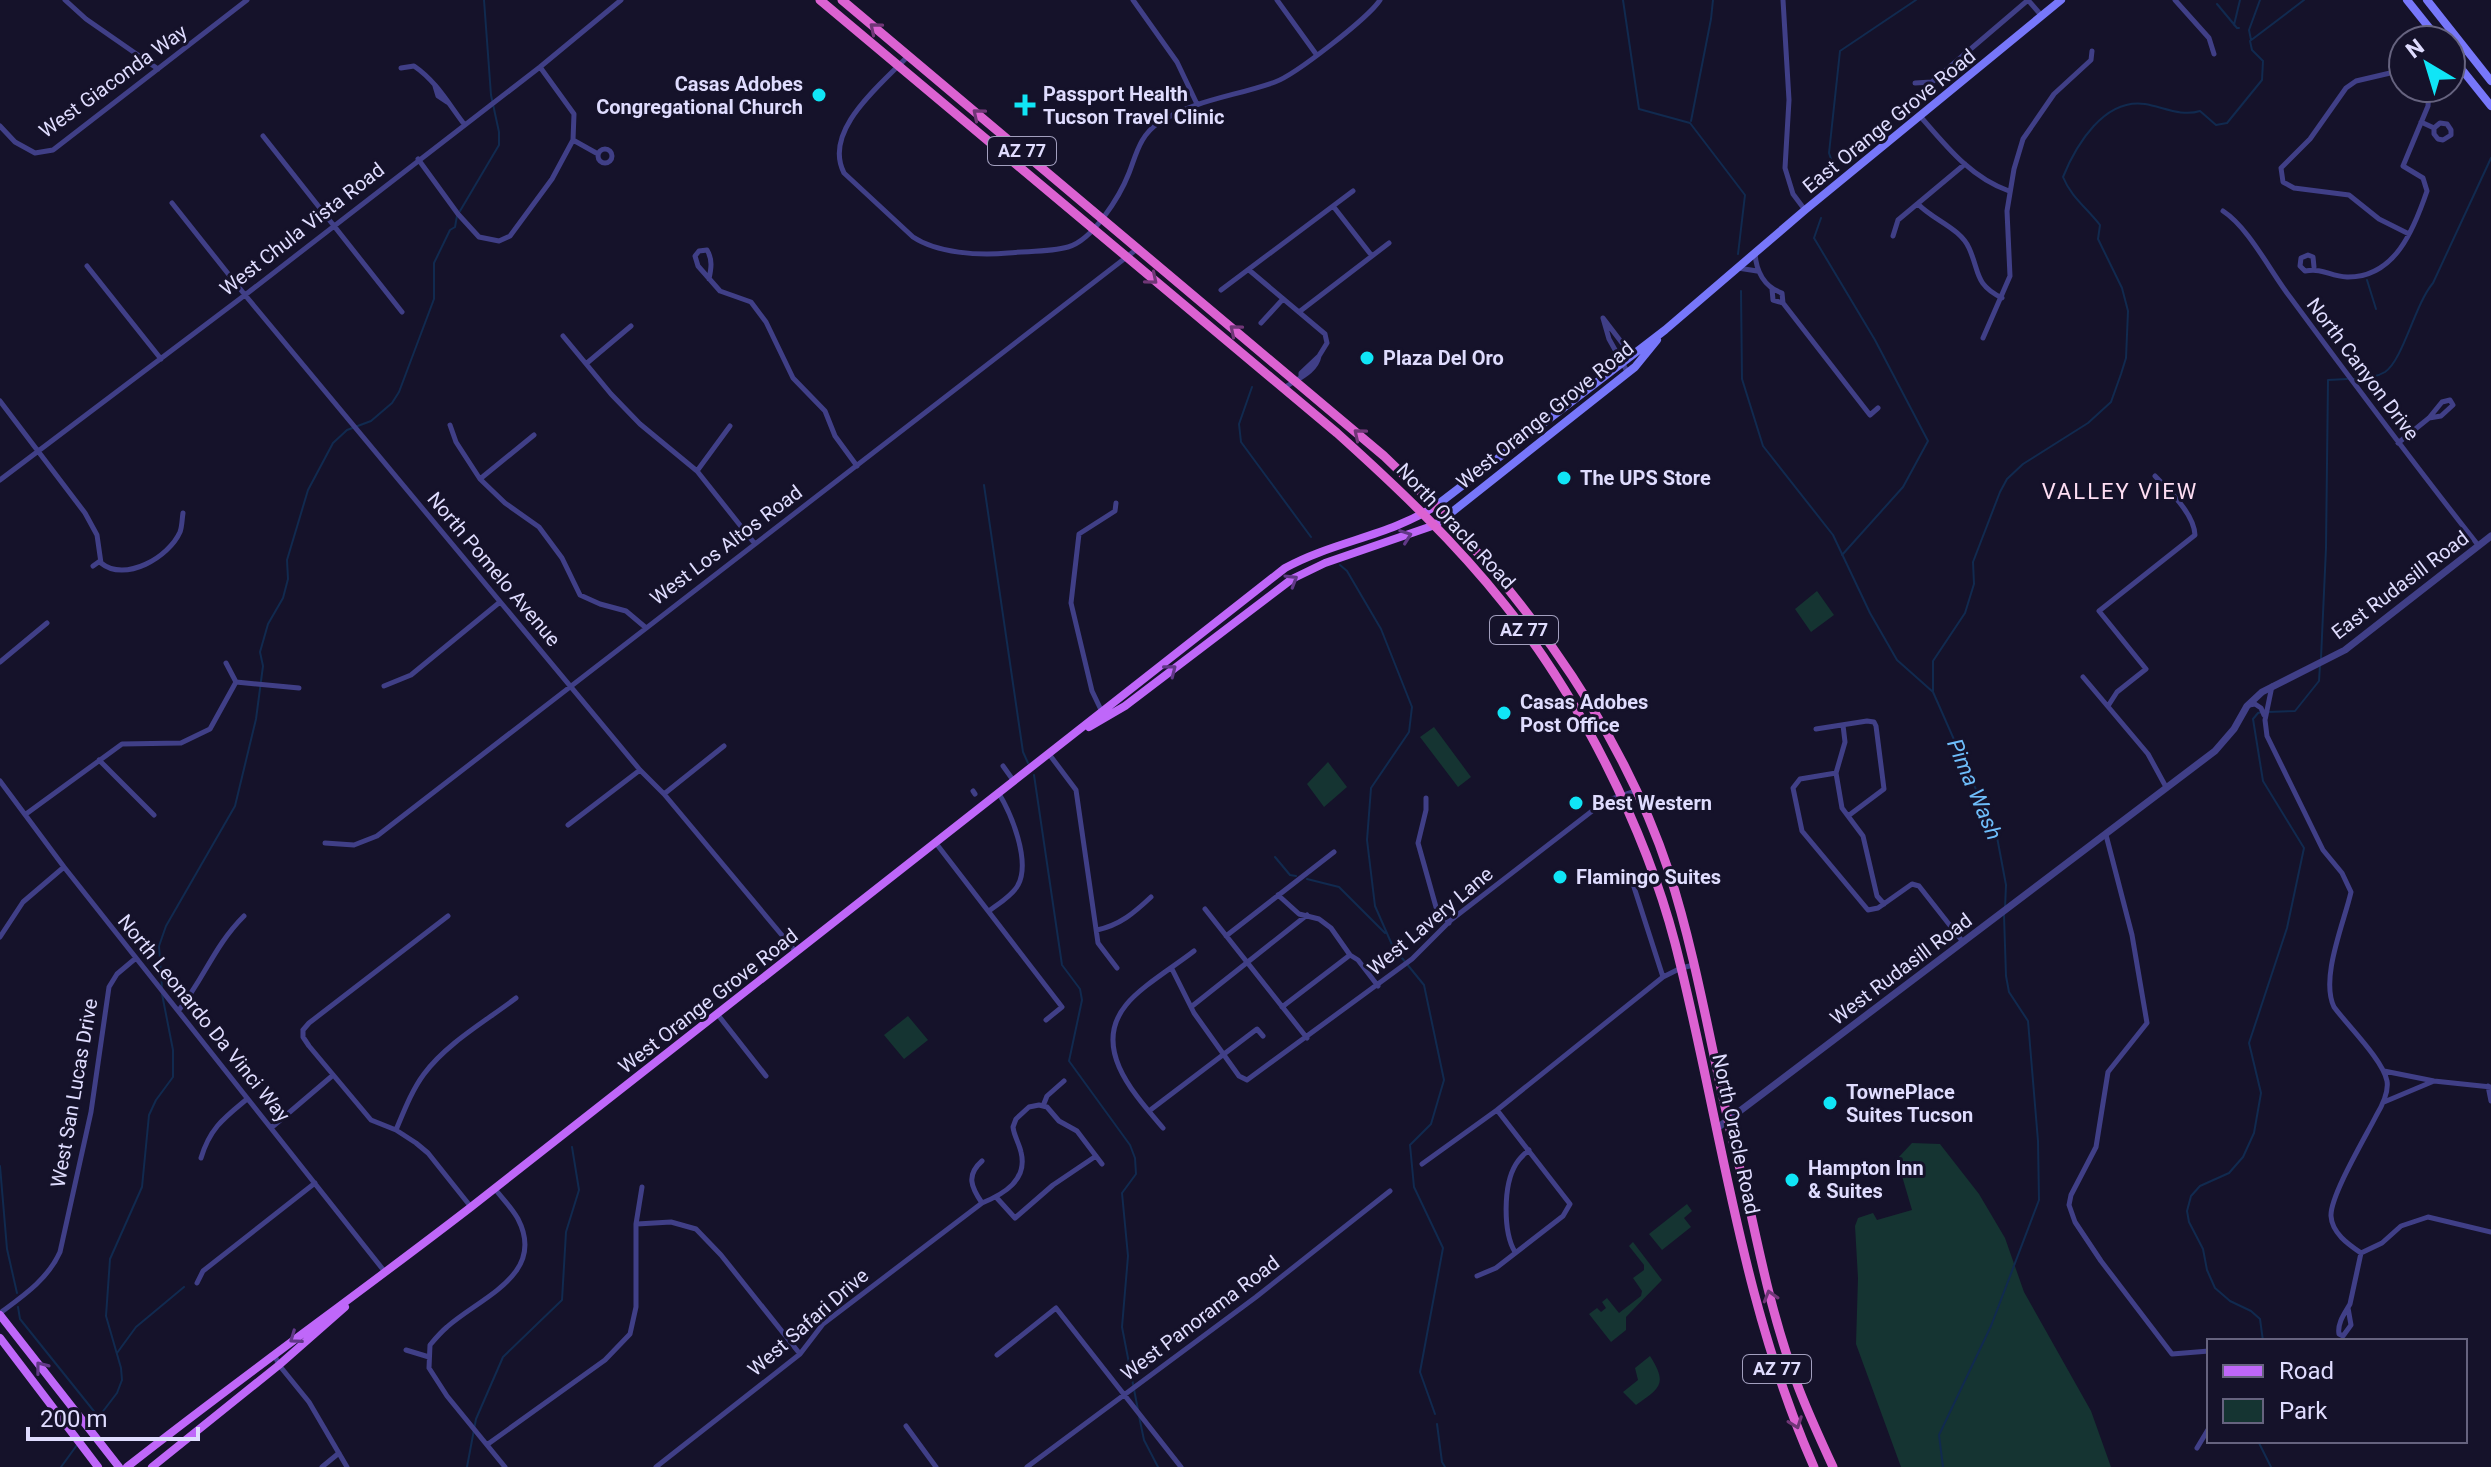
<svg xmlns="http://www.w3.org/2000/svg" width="2491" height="1467" font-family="Roboto,sans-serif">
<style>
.green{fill:#153432}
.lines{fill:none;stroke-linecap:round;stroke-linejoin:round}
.stream{stroke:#112a4f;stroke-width:2}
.minor{stroke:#403f87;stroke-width:5}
.tertiary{stroke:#403f87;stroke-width:7}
.secondary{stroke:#7777fa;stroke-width:8}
.primary{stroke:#bf67f9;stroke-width:8}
.trunk{stroke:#dc62d2;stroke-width:9}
.oneway{stroke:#6f3676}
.oneway2{stroke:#613887}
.poi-dot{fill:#10e5f6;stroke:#15122a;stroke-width:3}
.labels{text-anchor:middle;stroke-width:6;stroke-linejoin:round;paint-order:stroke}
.shield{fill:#15122a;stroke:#a29fbe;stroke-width:2}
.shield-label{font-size:18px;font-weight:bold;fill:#dfdcfe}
.street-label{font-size:20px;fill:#dfdcfe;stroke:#15122a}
.poi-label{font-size:20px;font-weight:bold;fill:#dfdcfe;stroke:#15122a;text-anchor:start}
.neighbourhood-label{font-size:22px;letter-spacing:2px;fill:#fedef3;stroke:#15122a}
.water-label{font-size:22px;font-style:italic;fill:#6ebdfa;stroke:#15122a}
</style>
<rect width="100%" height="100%" fill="#15122a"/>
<path class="green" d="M1817,591l17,24 -23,17 -16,-23z
M1434,727l37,50 -13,10 -38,-50z
M1328,762l19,25 -23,20 -17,-23z
M908,1016l20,24 -24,19 -20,-24z
M1912,1143l28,1 39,50 26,44 19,54 67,119 20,56h-210l-45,-123 2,-66 -3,-52 3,-8 15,-5 4,7 35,-10 -15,-51z
M1687,1204l5,7 -8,7 7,9 -29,23 -13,-16z
M1633,1242l29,38 -36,37v13l-15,12 -22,-28 8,-6 4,4 5,-4 -4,-6 5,-4 12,15 22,-17 1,-5 -9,-13 11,-8v-5l-15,-19z
M1650,1356c18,28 10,32 -14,49l-13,-13 15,-12 -3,-12z"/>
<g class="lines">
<path class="stream" d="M1623,0l16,109 51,14 55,72 -7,59
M2217,4l20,24h2
M2234,25l6,-25
M2251,40l-2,-10 11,-30
M1691,121l20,-102 2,-19
M1833,165l-4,-12 11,-102 76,-51
M460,211l39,-66v-13l-8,-37 -7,-95
M1821,218l-7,20 61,102 53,101 -25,46 -61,68
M2367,280l9,29
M1741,291l1,88 21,67 70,89 37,78 27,47 36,32 64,145 9,48 -1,23
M2354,379c11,-1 21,-1 31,-7 18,-12 30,-68 48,-89l58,-125
M1252,387l-13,37 2,18 70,95
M984,485l39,267 5,11
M1340,565l7,6 34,58 31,78 -3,25 -38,56 -4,52 8,66 18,41 31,38 20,95 -13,44 -21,21 4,42 29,61 -23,124 15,42
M2321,658l5,-110 2,-168 19,-1
M1933,691v-30l32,-48 9,-29 -1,-22 27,-70 7,-13 16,-15 65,-41 23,-21 10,-28 5,-16 2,-47 -6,-23 -24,-49 2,-14c-13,-17 -29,-28 -37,-48 13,-32 41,-79 82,-73 18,3 37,13 55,7l16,14 11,-2 35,-43 1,-19 -11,-11 -2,-9 54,-41
M2262,712l-4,1 -5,6 10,62 41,67 -17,80 -38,115 12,50 -7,40 -11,24 -14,16 -29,13 -9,10 -4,15 2,11 14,27 4,21 8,18 15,13 21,10 9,8 3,22
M2268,712l27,-1 24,-30 1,-16
M1034,775l28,190 18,24 2,11 -13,61 61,84 5,13 1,16 -14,19 6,63 -6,71 16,83
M1275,857l15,18 6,1
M1307,879l32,8 46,46
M162,988l-3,-42 7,-20 69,-120 21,-87 7,-53 -3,-14 8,-28 15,-26 5,-19 -1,-19 21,-70 25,-47 14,-13 24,-9 21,-18 7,-11 35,-93v-36l16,-33 5,-3 2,-11
M0,1166l7,83 10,44
M18,1307l2,12 77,96
M117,1353l19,-26 48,-40
M1139,1416l5,24 14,27
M1437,1424l5,38 3,5
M91,1427l26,-34 5,-13 -1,-12 -15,-52 4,-57 32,-72 7,-72 7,-15 17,-23v-27l-11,-56
M2258,1441l13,26
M61,1467l16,-22
M467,1467l9,-48 27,-62 59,-57 4,-68 13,-42 -7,-43
M1943,1467l-4,-32 52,-109 48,-126 -1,-59 -10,-120 -19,-29 -3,-16 -2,-61"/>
<path class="minor" d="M65,0l21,19 72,50
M1133,0l44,62 20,42
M1277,0l39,54
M1783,0l6,100 -4,68 8,26 12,16
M2028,0l13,15
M2175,0l34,38 5,16
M908,56c-26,28 -86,74 -64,117l69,64c24,16 66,19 95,16 19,-2 42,-1 60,-6 25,-7 52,-51 61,-74 8,-21 11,-38 31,-51 34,-22 76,-26 115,-40 20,-7 93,-64 105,-82
M401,68l13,-2c22,15 34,37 50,58
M2403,70l-47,11 -10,7 -36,51 -29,29 2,14 11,6 55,7 30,24 30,15
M1915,83l17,-1 96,-82
M435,86l3,10 9,6
M1920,116c26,30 51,62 89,75
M2421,122l13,6v6l4,5 5,1 8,-5v-5l-4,-6 -7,-1 -6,5
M0,126l15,16 20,11 18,-3 194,-150
M263,136l139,176
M573,140l25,14
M598 156a7 7 0 1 1 14 0a7 7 0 1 1-14 0Z
M418,159l40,55 21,23 20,4 11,-5 42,-57 21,-39 1,-26 -34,-47
M172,203l73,92 395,475 24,24 132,158
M1918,204c15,16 42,24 51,44 11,24 5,36 33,50
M1333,206l39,50
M2223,211c26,17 47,60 67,86 62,84 124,167 188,248
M1893,236l5,-16 67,-56
M1755,253c1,18 9,34 27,40l1,10
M87,266l74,93
M2314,267l-1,-10 -5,-2 -7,3 -1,8 5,5c19,-3 24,5 42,6 48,1 67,-48 80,-86l-4,-13 -20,-12 25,-60 1,-18
M1738,268l19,3
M1249,270l76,64 2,9 -8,13
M709,279c2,-10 4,-19 -2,-29l-8,1 -4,5 3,10 22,25 31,11 15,20 27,56 32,33 10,25 22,30
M1772,289l1,11 10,3 87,112 8,-7
M1221,290l132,-99
M1299,312l90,-69
M1261,323l22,-24
M563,336l48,58 29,30 57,47 58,73
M1983,338l27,-62 -3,-65 7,-42 9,-30 31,-45 37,-34 1,-9
M587,363l44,-37
M1628,373l-19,-34 -6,-21 29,38
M1284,388c13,-9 32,-16 35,-32l-18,17v3
M0,401l85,112 12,22 4,28c24,20 68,-6 79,-31 2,-5 2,-13 3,-19
M450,425l6,17 24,37 25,24 34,24 23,31 18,37 20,9 26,7 19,16
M2398,443l31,-25 13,-16 8,-2 3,5 -12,11 -12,2
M697,471l33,-45
M480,479l54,-44
M0,480l245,-185 295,-228 81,-67
M93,566l7,-5
M0,662l47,-39
M2083,677l65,77 18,33
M236,682l63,6
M384,686l27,-11 89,-73
M2272,686l-7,34 2,16 56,114 19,23 9,19c-7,31 -31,86 -17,115 14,19 49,53 53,74 2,12 -5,25 -11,35 -10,20 -46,80 -45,100 1,17 17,28 30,37l21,-10 19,-17 27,-9 63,15
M2249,705l6,-1 6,4 3,7
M2108,706l9,-14 29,-23 -47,-58 96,-76c-1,-22 -26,-44 -40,-59
M1103,714l-11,-23 -21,-88 8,-69 36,-23 1,-8
M1843,725l2,17 -9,31 6,35 21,28 14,60 7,8
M1816,729l51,-8 7,1 2,4 8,63 -36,27
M1049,754l27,36 22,153 19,25
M99,760l55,55
M1003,766l10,14
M1836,773l-36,6 -7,9 9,43 66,79 10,-2 34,-24 7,2 44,56
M0,781l64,86 321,405
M973,791l2,3
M664,794l60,-48
M1426,798v12l-8,33 18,64 13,16
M26,814l96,-70 59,-1 29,-14 26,-47 -10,-19
M568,825l72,-55
M2106,835l26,100 15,88 -39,49 -12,75 -25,48 -2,10 6,17 26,39 71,93 37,-3
M935,842l127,165 -16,13
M325,843l29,2 23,-9 760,-587
M1633,884l30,93
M1278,895l21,19 20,5 12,9 19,27 8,5 20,26
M1205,909l102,129
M989,911c9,-7 24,-16 29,-26 13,-24 -7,-72 -20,-93
M1097,930c23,-5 37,-17 54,-33
M1226,936l108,-84
M0,937l23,-35 41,-35
M1172,969l22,44 45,63 8,4 165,-121 39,-39 154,-119 30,-10
M1191,1007l116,-92
M1282,1007l68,-52
M179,1010c26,-33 35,-64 65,-94
M718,1015l48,61
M303,1030v7l6,9 62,74 25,10 20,13 12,10 43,54
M303,1030l6,-7 139,-107
M2384,1071l50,10 57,6
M2488,1086l3,15
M2384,1102l50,-21
M1043,1106l4,-10 17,-15
M1149,1111l108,-82 6,7
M271,1128l61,-52
M1163,1128c-29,-34 -72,-80 -37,-123 14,-18 49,-39 68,-54
M396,1130c8,-19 16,-40 28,-56 23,-31 62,-53 92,-76
M201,1158c9,-30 23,-40 46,-59
M1422,1164l75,-54 166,-133 18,-9 13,-3
M495,1189c7,9 17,19 23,30 29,56 -39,79 -71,108 -6,5 -12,12 -17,18l-1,23 18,28 58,71
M996,1197l19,21 38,-33 43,-29
M982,1203c-11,-16 -16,-28 0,-42
M637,1224l34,-2 25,7 25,26 79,99
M1515,1252c-12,-20 -12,-67 1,-88 3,-5 8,-10 13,-14
M1477,1276l19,-8 67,-52 7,-12 -73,-94
M197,1283l6,-12 112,-88
M2348,1308l3,17 -8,11 -4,-2c-2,-11 6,-21 11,-30l11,-51
M0,1313c23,-17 48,-34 60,-61l31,-140 18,-125 8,-13 19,-16
M406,1350l23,7
M274,1354l5,11 30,37 38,65
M997,1355l59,-47 125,159
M906,1426l30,41
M488,1444l117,-84 25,-26 6,-27v-83l6,-37
M2197,1448l12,-20
M322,1467l17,-14
M656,1467l144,-113 23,-30 159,-121c22,-9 46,-23 39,-51 -2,-9 -7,-16 -8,-25l3,-8 13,-12 10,-2 8,2 12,14 18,10 25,33
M1027,1467l229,-170 134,-106"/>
<path class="tertiary" d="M1716,1129l499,-378 19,-22 13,-23 15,-14 83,-42 146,-114"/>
<path class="secondary" d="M2407,0l32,40
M2427,0l64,81
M2451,56l40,50
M1437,505l228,-175 140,-120 256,-210
M1447,516l188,-149 22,-27"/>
<path class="primary" d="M1089,727l36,-21 167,-127 33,-16 110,-38 12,-9
M0,1315l119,152
M0,1338l98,129
M127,1467c113,-89 230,-172 344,-260l814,-639c49,-27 105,-32 152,-63
M152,1467l127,-102 66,-58"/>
<path class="trunk" d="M820,0l517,433c60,54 118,109 168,172 74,92 140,223 170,338 45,175 65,358 139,524
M842,0l542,456c121,114 232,256 285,416 26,81 40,165 59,248 5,25 13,51 19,76 14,65 28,131 52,193 10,26 22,52 34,78"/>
</g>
<defs><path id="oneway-chevron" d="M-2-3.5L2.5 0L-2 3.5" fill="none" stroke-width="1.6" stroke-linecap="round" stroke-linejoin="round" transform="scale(2)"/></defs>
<g class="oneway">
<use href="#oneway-chevron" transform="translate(875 28) rotate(-140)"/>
<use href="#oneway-chevron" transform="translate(978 114) rotate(-140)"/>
<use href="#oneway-chevron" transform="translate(1152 279) rotate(40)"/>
<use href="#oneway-chevron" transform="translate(1235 330) rotate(-140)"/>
<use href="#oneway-chevron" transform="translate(1359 434) rotate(-140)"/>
<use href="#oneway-chevron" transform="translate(1770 1296) rotate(-106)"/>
<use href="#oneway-chevron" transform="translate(1796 1423) rotate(70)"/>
</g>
<g class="oneway2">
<use href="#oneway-chevron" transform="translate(1406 536) rotate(-20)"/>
<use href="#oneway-chevron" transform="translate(1292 580) rotate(-31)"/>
<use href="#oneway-chevron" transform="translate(1171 670) rotate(-38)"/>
<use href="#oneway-chevron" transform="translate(295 1338) rotate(145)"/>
<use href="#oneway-chevron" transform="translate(41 1367) rotate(-128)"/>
</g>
<g class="poi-dot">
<circle cx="819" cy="95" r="8"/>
<path d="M1021 93h8v8h8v8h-8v8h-8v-8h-8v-8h8z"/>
<circle cx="1367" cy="358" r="8"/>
<circle cx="1564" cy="478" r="8"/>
<circle cx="1504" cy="713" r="8"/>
<circle cx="1576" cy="803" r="8"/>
<circle cx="1560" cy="877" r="8"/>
<circle cx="1830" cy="1103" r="8"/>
<circle cx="1792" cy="1180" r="8"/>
</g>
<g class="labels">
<g class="shield">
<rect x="988" y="137" width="68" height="28" rx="6"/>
<rect x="1490" y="616" width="68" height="28" rx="6"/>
<rect x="1743" y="1355" width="68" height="28" rx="6"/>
</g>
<g class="shield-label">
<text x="1022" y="157">AZ 77</text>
<text x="1524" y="636">AZ 77</text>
<text x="1777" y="1375">AZ 77</text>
</g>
<g class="street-label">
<text transform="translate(113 81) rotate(-36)" y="7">West Giaconda Way</text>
<text transform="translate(1889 121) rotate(-39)" y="7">East Orange Grove Road</text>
<text transform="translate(302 229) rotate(-38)" y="7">West Chula Vista Road</text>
<text transform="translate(2363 369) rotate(53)" y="7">North Canyon Drive</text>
<text transform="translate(1545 415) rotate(-39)" y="7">West Orange Grove Road</text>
<text transform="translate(1456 526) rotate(47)" y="7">North Oracle Road</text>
<text transform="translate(726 545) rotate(-37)" y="7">West Los Altos Road</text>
<text transform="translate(494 569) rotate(50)" y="7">North Pomelo Avenue</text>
<text transform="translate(2400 585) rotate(-37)" y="7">East Rudasill Road</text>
<text transform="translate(1430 921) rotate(-40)" y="7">West Lavery Lane</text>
<text transform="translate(1901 969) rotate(-37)" y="7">West Rudasill Road</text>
<text transform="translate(708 1001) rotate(-38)" y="7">West Orange Grove Road</text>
<text transform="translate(204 1018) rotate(51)" y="7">North Leonardo Da Vinci Way</text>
<text transform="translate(74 1093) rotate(-80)" y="7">West San Lucas Drive</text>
<text transform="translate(1736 1134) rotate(78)" y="7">North Oracle Road</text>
<text transform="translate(1200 1318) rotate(-37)" y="7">West Panorama Road</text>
<text transform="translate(808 1322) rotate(-41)" y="7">West Safari Drive</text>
</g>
<g class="poi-label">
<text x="803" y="91" text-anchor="end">Casas Adobes<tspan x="803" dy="23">Congregational Church</tspan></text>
<text x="1043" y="101">Passport Health<tspan x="1043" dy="23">Tucson Travel Clinic</tspan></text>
<text x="1383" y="365">Plaza Del Oro</text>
<text x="1580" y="485">The UPS Store</text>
<text x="1520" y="709">Casas Adobes<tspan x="1520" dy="23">Post Office</tspan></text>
<text x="1592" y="810">Best Western</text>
<text x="1576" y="884">Flamingo Suites</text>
<text x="1846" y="1099">TownePlace<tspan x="1846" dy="23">Suites Tucson</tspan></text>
<text x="1808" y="1175">Hampton Inn<tspan x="1808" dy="23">&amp; Suites</tspan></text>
</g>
<g class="neighbourhood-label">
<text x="2120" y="499">VALLEY VIEW</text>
</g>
<g class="water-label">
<text transform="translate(1975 789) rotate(67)" y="8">Pima Wash</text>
</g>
</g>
<rect x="2207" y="1339" width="260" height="104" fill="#15122a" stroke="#66637f" stroke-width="2"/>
<rect x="2223" y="1365" width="40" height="12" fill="#bf67f9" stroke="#66637f" stroke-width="2"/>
<text x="2279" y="1379" font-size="24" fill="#dfdcfe">Road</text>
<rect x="2223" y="1399" width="40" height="24" fill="#153432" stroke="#66637f" stroke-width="2"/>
<text x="2279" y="1419" font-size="24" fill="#dfdcfe">Park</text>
<g transform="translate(2427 64) rotate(322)"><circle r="38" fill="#15122a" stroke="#66637f" stroke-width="2"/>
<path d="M0-6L14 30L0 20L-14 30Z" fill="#10e5f6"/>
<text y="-12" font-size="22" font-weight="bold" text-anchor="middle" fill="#dfdcfe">N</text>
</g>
<path d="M28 1427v12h170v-12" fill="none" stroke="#dfdcfe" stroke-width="4"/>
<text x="40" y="1427" font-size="24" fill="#dfdcfe" stroke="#15122a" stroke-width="6" paint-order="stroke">200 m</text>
</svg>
